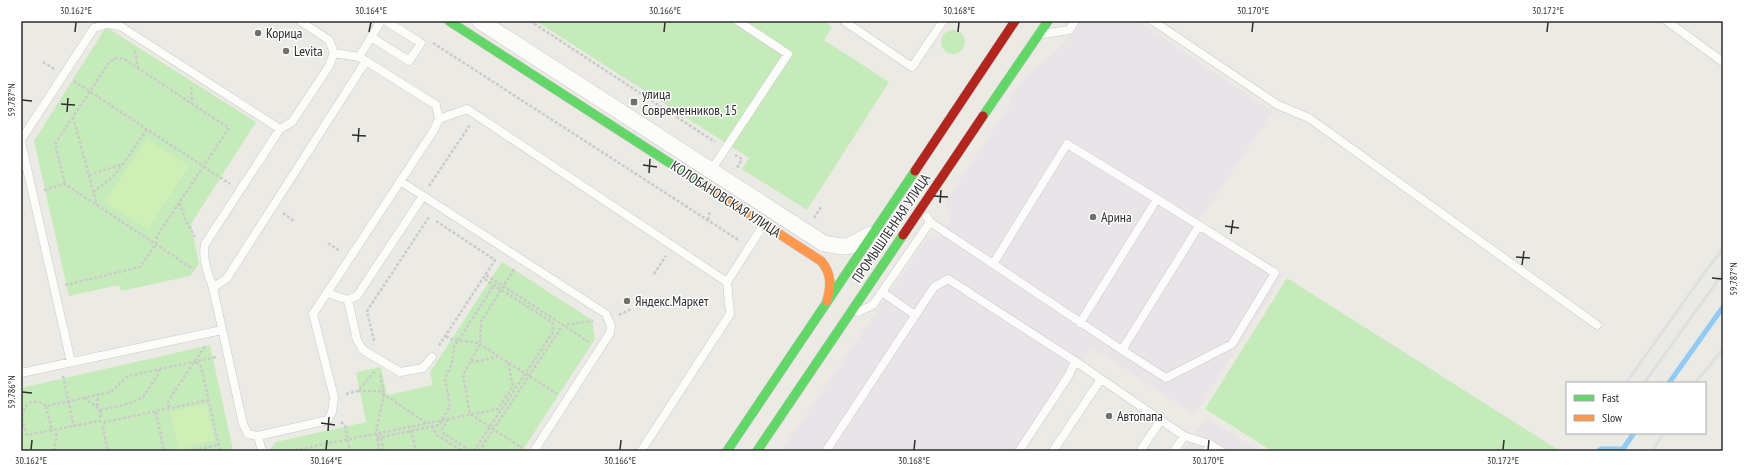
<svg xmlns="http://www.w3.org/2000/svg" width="1744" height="472" font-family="'PT Sans Narrow',sans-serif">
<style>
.industrial{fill:#e8e4e7}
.green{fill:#c6ebba}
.pitch{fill:#d0efb7}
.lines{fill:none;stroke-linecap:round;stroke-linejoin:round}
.stream{stroke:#91caf4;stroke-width:5}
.lane-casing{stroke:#c9c8c9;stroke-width:9}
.street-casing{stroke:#c9c8c9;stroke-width:17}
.fast-casing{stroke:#c9c8c9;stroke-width:10}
.slow-casing{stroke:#c9c8c9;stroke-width:10}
.jam-casing{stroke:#c9c8c9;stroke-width:10}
.path{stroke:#cacac9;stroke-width:2.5;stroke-dasharray:3 2;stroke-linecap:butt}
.lane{stroke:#fcfcfb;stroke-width:8}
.street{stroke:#fcfcfb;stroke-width:16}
.fast{stroke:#63d668;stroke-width:9}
.slow{stroke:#ff974d;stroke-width:9}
.jam{stroke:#b3261e;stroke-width:9}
.rail{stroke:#dfdee1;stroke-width:3}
.ticks{fill:none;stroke:#2e2e2e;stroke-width:1.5}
.poi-dot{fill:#70706e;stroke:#fff;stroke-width:1.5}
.labels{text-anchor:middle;stroke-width:3;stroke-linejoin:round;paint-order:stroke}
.poi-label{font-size:14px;fill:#2e2e2e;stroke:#fff;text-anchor:start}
.street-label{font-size:14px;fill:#2e2e2e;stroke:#fff}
.neatline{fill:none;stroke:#2e2e2e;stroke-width:1.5}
.ticks-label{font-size:10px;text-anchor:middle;fill:#2e2e2e}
</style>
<rect width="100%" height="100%" fill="#eceae4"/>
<path class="industrial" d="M1081,21h57l135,91 -74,108 85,54 -89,140 -103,-66 -68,103h-243l147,-214h10l13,-18 -6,-16 67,-101 -4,-3 19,-23 37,-32z
M1206,417l53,34h-76z"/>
<path class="green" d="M536,21h288l8,6 -8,13 65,42 -82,128 -65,-41 7,-11z
M106,27l150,95 -65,102 8,40 -9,12 -69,15 -2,-6 -50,11 -35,-155z
M941 42a12 12 0 1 1 24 0a12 12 0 1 1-24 0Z
M502,262l90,58 3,19 -73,112h-253l7,-9 90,-20 -10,-50 25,-5 6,28 46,-10 -3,-13z
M1287,278l273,173h-288l-67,-42z
M210,345l23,105 -212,1v-63z"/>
<path class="pitch" d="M147,139l42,27 -41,63 -43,-27z
M206,404l8,36 -35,9 -9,-37z"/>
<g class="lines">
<path class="stream" d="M1669,383l54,-76
M1598,451l3,-2h22l11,-16"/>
<defs>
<path id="lane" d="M844,21l68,46 31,-46
M1153,21l125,84 31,13 288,207
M1667,21l56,41
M1043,34l26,-4 6,-9
M371,37l38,24 12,-18 -35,-22
M334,53l25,4 7,4 70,44 3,14 -5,11 -121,184 21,83 -2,15 -4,8 -70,16 -10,-2 -5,-10 -30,-136 14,-10 139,-217
M359,57l22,-36
M439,119l28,-10 260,173 3,32 -89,137
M21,140l73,-112 13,-4 13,2 160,103
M21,142l50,220
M710,172l78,-118 -50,-33
M400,181l206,133 5,12 -1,7 -76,118
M423,196l-66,100 -9,4 9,40 6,10 37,22 23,-4 9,-11
M930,222l192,128 44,28 66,-34 43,-71 -118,-74
M993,264l74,-120 90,55 -77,124
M727,282l37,-58
M213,288c-5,-14 -11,-29 -8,-44l75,-115 12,-7 37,-56 5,-13 -5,-13 -29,-19
M882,292l33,23
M327,293l21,7
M858,312l15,-7 57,-83 -3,-5
M1122,350l77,-124
M21,373l201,-43
M258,436l4,15
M826,451l108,-164 14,-8 127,82 109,75 26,8
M1019,451l50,-76 6,-14
M1053,451l48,-72
M1140,451l21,-31
M1174,451l10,-15
M1206,451l4,-7 11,7"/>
<path id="street" d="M480,21l343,222c25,6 25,5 46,-8"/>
<path id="fast" d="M449,21l258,166
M983,116l65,-95
M727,451l188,-280
M757,451l146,-216"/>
<path id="slow" d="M707,187l114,74c11,13 10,24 6,40"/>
<path id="jam" d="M915,171l100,-150
M903,235l80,-119"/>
</defs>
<use href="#lane" class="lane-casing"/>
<use href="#street" class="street-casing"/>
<use href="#fast" class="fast-casing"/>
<use href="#slow" class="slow-casing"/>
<use href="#jam" class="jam-casing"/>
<path class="path" d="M530,21l185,121
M433,43l307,198
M135,51l3,17
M43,62l11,7
M74,81l156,103
M191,87l1,17
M73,117l24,88
M735,155l7,4 -5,9
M89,175l34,-11 24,-35
M429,186l41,-61
M44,190l21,-6 128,85
M93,192l20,-15 10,-13
M180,203l5,16 10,18
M283,213l11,8
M814,218l7,-11
M708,220l2,-9
M436,221l59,39 -57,87
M328,243l12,8
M514,269l-33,53 -1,22 -17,31 7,39 52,34
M654,274l12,-18
M486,275l103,67
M65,285l75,-18 16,-23 1,-8 72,-108 -105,-69 -9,-1 -6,5 -54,81 10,40
M619,315l12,-6
M446,336l4,3 28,4 79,51
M374,341l-7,-30 62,-94
M471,361h9l19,-5
M196,362l5,4 19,85
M63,376l11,51
M358,391h21l47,32
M346,394l12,-3 17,-20
M85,397l1,3c7,5 19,9 13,20
M209,400l-104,22 -6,-1 -72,14c-2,-6 -5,-15 -4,-21 1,-13 15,-16 23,-8l65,-14 17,-16 88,-19
M46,406l6,25
M97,406l1,-12
M169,408l-1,-7 37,-55
M100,410l31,-7 12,-6 16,-24v-4
M156,412l8,39
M448,419l-6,10 1,4 28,18
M105,422l-2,6 5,23
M341,422l4,4 5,25
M432,426l5,9 25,16
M411,430l5,21
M380,433l4,18
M377,438l62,-13 11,-19 -5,-28 7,-14 2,-17 40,-62
M54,451l3,-20
M189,451l30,-6
M290,451l208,-42 15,-23 -5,-24
M380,451l-4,-18 8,-39 -4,-20
M474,451l79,-119v-9l-70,-45
M479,451l84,-126 30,-4"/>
<use href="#lane" class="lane"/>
<use href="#street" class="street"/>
<use href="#fast" class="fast"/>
<use href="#slow" class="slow"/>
<use href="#jam" class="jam"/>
<path class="rail" d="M1626,383l79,-111 18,-23
M1644,383l79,-110
M1695,383l28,-34
M1652,451l12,-18"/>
</g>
<path class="ticks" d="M75,32l1,-10M369,32l2,-10M664,32l1,-10M958,32l1,-10M1252,32l1,-10M1547,32l1,-10M22,100l10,1M61,104l14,1M67,112l1,-14M352,135l14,1M358,142l1,-14M643,165l14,2M649,173l1,-14M934,196l14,1M940,203l1,-13M1225,226l14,2M1231,234l2,-14M1516,257l14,1M1522,265l2,-14M1712,278l10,1M22,392l10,1M321,423l14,2M328,431l1,-14M31,450l1,-10M326,450l1,-10M620,450l1,-10M914,450l1,-10M1208,450l1,-10M1503,450l1,-10"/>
<g class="poi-dot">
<circle cx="258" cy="33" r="4"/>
<circle cx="286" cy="51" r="4"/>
<rect x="630" y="98" width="8" height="8" rx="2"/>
<circle cx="1093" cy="217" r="4"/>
<circle cx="627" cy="301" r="4"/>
<circle cx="1109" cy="416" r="4"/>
</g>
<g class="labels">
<g class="poi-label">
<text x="266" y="38">Корица</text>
<text x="294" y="56">Levita</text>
<text x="642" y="99">улица<tspan x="642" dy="16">Современников, 15</tspan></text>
<text x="1101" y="222">Арина</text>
<text x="635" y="306">Яндекс.Маркет</text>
<text x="1117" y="421">Автопапа</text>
</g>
<g class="street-label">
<text transform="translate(726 199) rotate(33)" y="5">КОЛОБАНОВСКАЯ УЛИЦА</text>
<text transform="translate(891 228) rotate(-56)" y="5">ПРОМЫШЛЕННАЯ УЛИЦА</text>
</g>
</g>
<rect width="1744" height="472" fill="none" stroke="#ffffff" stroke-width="44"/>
<rect x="1566" y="382" width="140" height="52" fill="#ffffff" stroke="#ababab"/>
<rect x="1574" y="395" width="20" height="6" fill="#63d668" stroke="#ababab"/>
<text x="1602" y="402" font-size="12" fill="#2e2e2e">Fast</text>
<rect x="1574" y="415" width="20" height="6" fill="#ff974d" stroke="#ababab"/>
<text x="1602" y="422" font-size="12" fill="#2e2e2e">Slow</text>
<rect x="22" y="22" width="1700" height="428" class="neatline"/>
<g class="ticks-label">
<text x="76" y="14">30.162°E</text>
<text x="371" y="14">30.164°E</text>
<text x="665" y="14">30.166°E</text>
<text x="959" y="14">30.168°E</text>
<text x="1253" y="14">30.170°E</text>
<text x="1548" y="14">30.172°E</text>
<text transform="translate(11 100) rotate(-90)" y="4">59.787°N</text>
<text transform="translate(1733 279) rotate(-90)" y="4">59.787°N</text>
<text transform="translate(11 392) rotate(-90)" y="4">59.786°N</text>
<text x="31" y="464">30.162°E</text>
<text x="326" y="464">30.164°E</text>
<text x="620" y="464">30.166°E</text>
<text x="914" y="464">30.168°E</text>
<text x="1208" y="464">30.170°E</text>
<text x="1503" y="464">30.172°E</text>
</g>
</svg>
